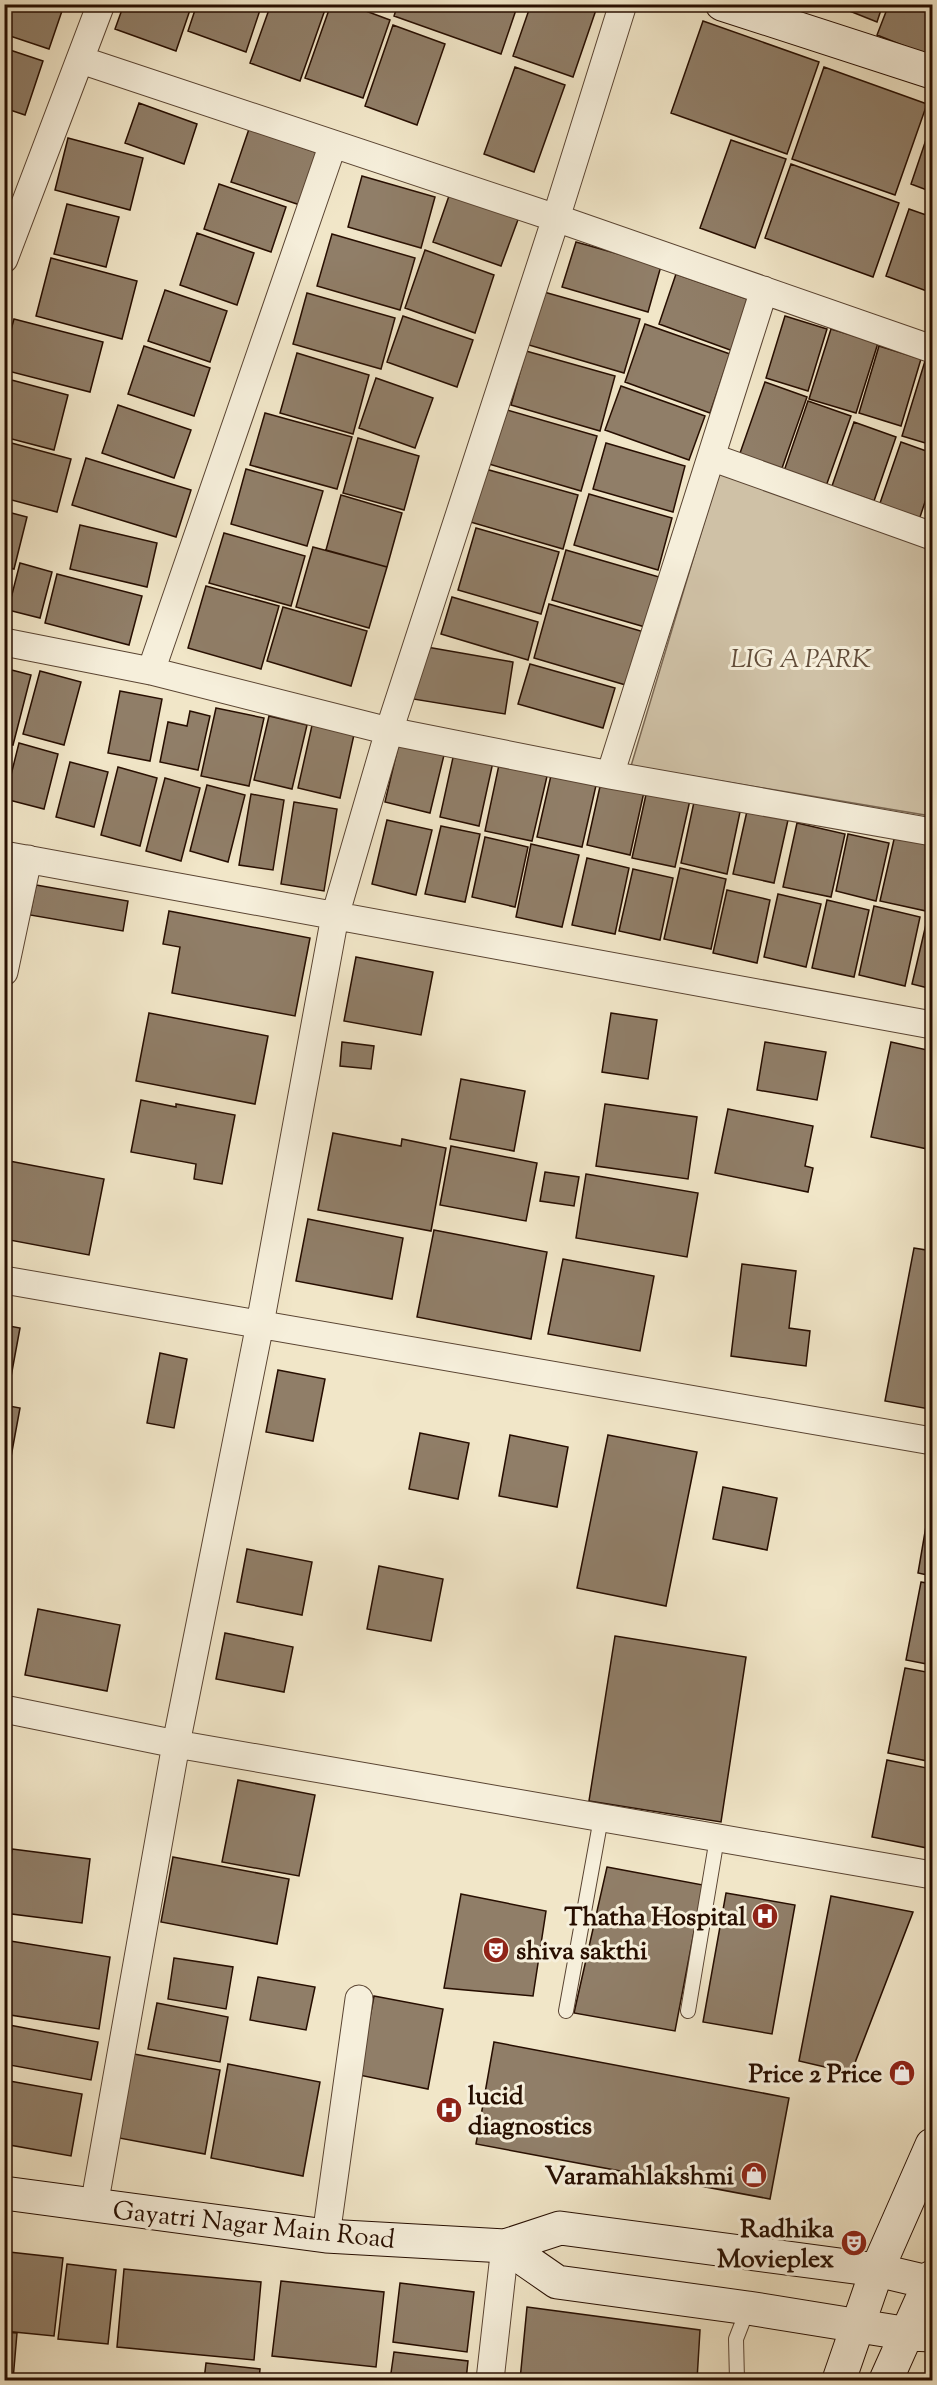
<svg xmlns="http://www.w3.org/2000/svg" width="937" height="2385" font-family="'Sorts Mill Goudy',serif">
<style>
.green{fill:#cfc1a6;stroke:#7b6853;stroke-width:1.5}
.building{fill:#907e68;stroke:#270e00;stroke-width:1.5}
.lines{fill:none;stroke-linecap:round;stroke-linejoin:round}
.lane-casing{stroke:#5a4432;stroke-width:16}
.street-casing{stroke:#5a4432;stroke-width:29}
.secondary-casing{stroke:#270e00;stroke-width:35}
.lane{stroke:#f6efdb;stroke-width:14}
.street{stroke:#f6efdb;stroke-width:27}
.secondary{stroke:#f6efdb;stroke-width:33}
.labels{text-anchor:middle;stroke-width:6;stroke-linejoin:round;paint-order:stroke}
.park-label{font-size:26px;font-style:italic;fill:#624d3a;stroke:#f6efdb}
.poi-label{font-size:26px;font-weight:bold;fill:#270e00;stroke:#f6efdb;text-anchor:end}
.street-label{font-size:26px;fill:#270e00;stroke:#f6efdb}
</style>
<rect width="100%" height="100%" fill="#f1e6c8"/>
<filter id="stains"><feTurbulence type="fractalNoise" baseFrequency=".00333" numOctaves="4"/><feColorMatrix values="0 0 0 0 .2 0 0 0 0 .09 0 0 0 0 .02 0 0 0 .5 -.17"/></filter>
<radialGradient id="worn" r=".72"><stop offset=".6" stop-color="#630" stop-opacity="0"/><stop offset="1" stop-color="#630" stop-opacity=".3"/></radialGradient>
<path class="green" d="M719,473l213,76 -1,267 -300,-50z"/>
<path class="building" d="M4,4h48l11,4 -14,41 -45,-15z
M124,4h68l-16,47 -61,-22z
M197,4h65l-16,48 -58,-21z
M271,4h56l-27,77 -50,-18z
M331,4h16l43,16 -27,78 -58,-20z
M398,4h120l-17,50 -107,-38z
M531,4h67l-25,73 -60,-21z
M832,4h51l-6,18z
M889,4h43v53l-55,-22z
M703,21l116,41 -32,92 -116,-41z
M393,25l52,19 -28,81 -52,-19z
M4,48l39,13 -18,54 -21,-7z
M515,67l50,18 -31,87 -50,-18z
M824,67l103,37 -32,91 -103,-36z
M139,103l58,21 -13,40 -59,-21z
M932,122v70l-21,-8z
M249,129l69,24 -18,52 -69,-23z
M68,138l75,20 -13,52 -75,-20z
M731,140l55,19 -31,89 -55,-20z
M791,164l108,39 -26,74 -108,-39z
M362,176l73,21 -14,51 -73,-21z
M219,184l67,23 -15,45 -67,-23z
M450,193l69,24 -18,49 -68,-24z
M67,204l52,13 -13,50 -52,-13z
M909,209l23,8v76l-46,-17z
M197,233l57,20 -17,52 -57,-20z
M332,234l83,24 -15,52 -83,-24z
M576,242l85,24 -13,46 -86,-25z
M425,250l69,25 -19,58 -70,-25z
M51,258l86,23 -15,58 -86,-23z
M676,274l74,26 -17,51 -74,-27z
M165,290l62,21 -17,51 -62,-21z
M544,292l96,27 -16,54 -95,-28z
M307,293l88,25 -14,51 -88,-25z
M403,316l70,24 -16,47 -70,-25z
M785,316l42,13 -19,62 -42,-13z
M14,319l89,23 -13,50 -86,-22v-15z
M645,324l85,30 -20,59 -85,-31z
M831,329l47,14 -22,70 -47,-14z
M144,346l66,22 -16,48 -66,-22z
M879,346l42,13 -20,67 -42,-13z
M526,351l89,25 -15,55 -89,-26z
M297,353l72,22 -16,59 -73,-21z
M925,361l7,3v81l-30,-9z
M4,378l64,17 -14,55 -50,-13z
M376,378l57,20 -18,50 -56,-20z
M765,382l42,15 -26,74 -42,-15z
M621,386l84,30 -16,44 -84,-30z
M808,401l43,15 -26,73 -42,-15z
M118,405l73,25 -17,48 -72,-25z
M504,409l93,27 -16,55 -92,-27z
M265,413l87,24 -15,52 -87,-24z
M854,422l42,15 -22,64 -42,-15z
M358,438l61,18 -15,54 -61,-17z
M4,441l67,18 -14,53 -53,-14z
M901,442l31,11v28l-13,39 -40,-14z
M606,443l79,23 -12,46 -80,-23z
M86,458l105,32 -15,47 -104,-32z
M482,468l96,27 -15,54 -96,-28z
M246,469l77,22 -16,55 -76,-22z
M589,494l83,24 -14,52 -84,-25z
M341,495l61,18 -15,54 -61,-17z
M4,511l23,6 -13,52 -10,-2z
M80,525l77,18 -10,44 -77,-18z
M476,528l83,24 -18,62 -83,-24z
M224,533l81,23 -14,50 -82,-23z
M313,547l74,20 -18,61 -73,-21z
M566,550l93,27 -14,50 -93,-27z
M20,563l32,9 -12,46 -32,-8z
M57,574l85,22 -13,49 -84,-22z
M206,586l73,20 -18,63 -73,-21z
M452,597l86,25 -10,38 -87,-26z
M549,604l95,28 -15,54 -95,-28z
M283,607l84,24 -16,55 -84,-25z
M421,646l92,16 -8,52 -92,-15z
M530,664l85,24 -12,40 -85,-24z
M4,668l27,7 -18,70 -9,-2z
M40,671l41,11 -17,63 -41,-11z
M120,691l42,8 -12,62 -42,-8z
M216,708l48,10 -15,68 -48,-10z
M190,711l20,5 -12,54 -38,-8 8,-40 19,4z
M269,716l38,9 -15,64 -38,-9z
M313,721l42,9 -15,68 -42,-10z
M19,743l39,11 -14,55 -39,-10z
M399,743l45,12 -14,58 -45,-11z
M454,753l39,9 -14,64 -39,-9z
M500,760l48,12 -16,69 -47,-10z
M70,762l38,10 -14,55 -38,-10z
M118,767l39,11 -17,68 -39,-11z
M552,771l45,10 -15,66 -45,-10z
M165,778l35,10 -19,73 -35,-10z
M601,782l43,10 -14,63 -43,-10z
M207,785l38,10 -17,67 -38,-11z
M647,790l43,10 -15,67 -43,-9z
M251,794l33,6 -11,70 -34,-5z
M294,802l43,7 -13,82 -43,-7z
M694,802l46,10 -13,62 -46,-11z
M747,811l41,9 -14,63 -41,-9z
M387,820l45,10 -16,65 -44,-11z
M797,823l48,11 -14,63 -48,-10z
M441,826l39,8 -15,68 -40,-8z
M848,834l41,9 -13,58 -40,-10z
M895,835l37,9v38l-6,29 -46,-10z
M485,837l43,10 -13,60 -43,-10z
M531,844l48,11 -17,72 -46,-10z
M587,858l42,10 -14,66 -43,-9z
M680,868l46,11 -15,70 -47,-10z
M633,869l40,9 -13,62 -41,-9z
M36,885l92,16 -5,30 -93,-16z
M727,890l43,10 -13,63 -44,-10z
M778,894l43,10 -15,63 -42,-10z
M827,900l42,10 -15,67 -42,-9z
M874,906l46,11 -15,69 -46,-11z
M169,911l141,27 -15,78 -123,-23 8,-46 -17,-3z
M927,920l5,1v68l-20,-5z
M356,957l77,15 -12,63 -77,-14z
M149,1013l119,23 -13,68 -119,-23z
M611,1013l46,7 -9,59 -46,-7z
M342,1042l32,4 -3,23 -31,-3z
M765,1042l61,10 -9,48 -60,-10z
M891,1042l41,9v99l-61,-13z
M461,1079l64,12 -11,60 -64,-12z
M141,1100l35,7v-3l59,11 -13,69 -28,-5 2,-15 -65,-12z
M605,1104l92,13 -9,62 -92,-13z
M728,1109l85,17 -8,40 8,2 -5,24 -93,-19z
M333,1133l68,13 1,-7 44,9 -15,83 -113,-21z
M451,1146l86,17 -11,58 -86,-16z
M4,1160l100,19 -15,76 -85,-16z
M545,1172l34,5 -5,29 -34,-5z
M586,1174l112,19 -11,64 -111,-19z
M308,1219l95,19 -11,61 -96,-18z
M434,1230l113,22 -16,87 -114,-22z
M914,1248l18,3v141l-3,17 -44,-8z
M563,1259l91,17 -14,75 -92,-17z
M742,1264l54,7 -7,57 21,3 -4,35 -75,-10z
M4,1325l16,3 -12,65h-4z
M160,1353l27,6 -13,69 -27,-5z
M278,1370l47,9 -12,62 -47,-9z
M4,1405l16,3 -14,76h-2z
M420,1433l49,10 -11,56 -49,-10z
M510,1435l58,12 -11,60 -58,-11z
M608,1435l89,17 -31,154 -89,-18z
M723,1487l54,11 -10,52 -54,-11z
M932,1491v85l-14,-3z
M247,1549l65,13 -10,53 -65,-13z
M379,1566l64,13 -12,62 -64,-12z
M921,1582l11,2v81l-26,-5z
M38,1609l82,16 -13,66 -82,-16z
M225,1633l68,14 -9,45 -68,-13z
M615,1636l131,21 -25,165 -132,-21z
M905,1668l27,5v89l-44,-9z
M887,1760l45,9v80l-60,-12z
M238,1780l77,15 -16,81 -77,-14z
M12,1849l78,10 -8,64 -78,-10z
M173,1857l116,22 -12,65 -116,-22z
M607,1867l96,18 -28,146 -101,-18z
M726,1893l69,12 -23,129 -69,-12z
M461,1894l85,17 -13,85 -89,-8z
M831,1896l82,16 -62,161 -52,-12z
M4,1940l106,17 -11,72 -95,-15z
M174,1958l59,9 -7,42 -58,-10z
M258,1977l57,10 -9,43 -56,-10z
M374,1996l69,13 -15,80 -69,-14z
M157,2003l71,14 -8,45 -72,-13z
M4,2024l94,18 -7,38 -87,-16z
M494,2042l295,56 -19,101 -294,-55z
M134,2054l86,16 -15,84 -86,-16z
M228,2064l92,18 -17,94 -92,-18z
M4,2080l78,14 -11,62 -67,-12z
M9,2252l54,6 -9,78 -50,-5v-38z
M67,2264l49,6 -8,74 -50,-5z
M124,2269l137,13 -7,78 -137,-13z
M281,2281l103,11 -8,75 -104,-11z
M400,2283l74,9 -7,60 -74,-10z
M527,2307l173,23 -3,50h-177z
M4,2332l13,1 -4,47h-9z
M394,2352l74,9 -2,19h-76z
M206,2363l54,6 -1,11h-55z"/>
<g class="lines">
<defs>
<path id="lane" d="M566,2011l35,-193
M688,2011l29,-173
M737,2380l-1,-41 12,-31"/>
<path id="street" d="M81,60l475,158 376,131
M4,259l97,-255
M711,457l221,79
M4,642l147,29 238,60 221,44 322,57
M151,671l182,-527
M610,775l154,-485
M4,855l928,170
M4,972l24,-113
M4,1280l928,161
M4,1709l172,35 756,131
M94,2206l82,-462 84,-420 75,-408 54,-185 167,-513 67,-214
M326,2236l33,-237
M490,2380l15,-134"/>
<path id="secondary" d="M722,4l210,68
M4,2193l322,43 179,10 55,-18 317,42 55,13
M505,2246l52,36 191,26 161,26 23,1
M839,2380l38,-110 55,-125
M886,2380l46,-103"/>
</defs>
<use href="#lane" class="lane-casing"/>
<use href="#street" class="street-casing"/>
<use href="#secondary" class="secondary-casing"/>
<use href="#lane" class="lane"/>
<use href="#street" class="street"/>
<use href="#secondary" class="secondary"/>
</g>
<defs>
<symbol id="hospital-disc" viewBox="-11 -11 22 22"><circle r="9.5" fill="#8f2418" stroke="#f6efdb"/><path d="M-5-5h3v3.5h4V-5h3V5h-3V1.5h-4V5h-3Z" fill="#fff"/></symbol>
<symbol id="theatre-disc" viewBox="-11 -11 22 22"><circle r="9.5" fill="#8f2418" stroke="#f6efdb"/><path d="M-5-5.5Q0-4 5-5.5V0Q5 5 0 6Q-5 5-5 0ZM-3.3-2.5H-1v1.5H-3.3ZM1-2.5H3.3v1.5H1ZM-2.8 1Q0 5.5 2.8 1Z" fill="#fff"/></symbol>
<symbol id="shop-disc" viewBox="-11 -11 22 22"><circle r="9.5" fill="#8f2418" stroke="#f6efdb"/><path d="M-5-2.5h2.3a2.7 3.5 0 0 1 5.4 0H5L5.5 6h-11ZM-1.5-2.5h3a1.5 2.3 0 0 0-3 0Z" fill="#fff"/></symbol>
</defs>
<g fill-rule="evenodd">
<use href="#hospital-disc" x="750" y="1901" width="30" height="30"/>
<use href="#theatre-disc" x="481" y="1935" width="30" height="30"/>
<use href="#shop-disc" x="887" y="2058" width="30" height="30"/>
<use href="#hospital-disc" x="434" y="2095" width="30" height="30"/>
<use href="#shop-disc" x="739" y="2160" width="30" height="30"/>
<use href="#theatre-disc" x="839" y="2228" width="30" height="30"/>
</g>
<g class="labels">
<g class="park-label">
<text x="801" y="667">LIG A PARK</text>
</g>
<g class="poi-label">
<text x="746" y="1925">Thatha Hospital</text>
<text x="516" y="1959" text-anchor="start">shiva sakthi</text>
<text x="882" y="2082">Price 2 Price</text>
<text x="468" y="2104" text-anchor="start">lucid<tspan x="468" dy="30">diagnostics</tspan></text>
<text x="734" y="2184">Varamahlakshmi</text>
<text x="834" y="2237">Radhika<tspan x="834" dy="30">Movieplex</tspan></text>
</g>
<g class="street-label">
<text transform="translate(254 2224) rotate(6)" y="9">Gayatri Nagar Main Road</text>
</g>
</g>
<rect width="937" height="2385" fill="none" stroke="#f1e6c8" stroke-width="24"/>
<rect x="6" y="6" width="925" height="2373" fill="none" stroke="#270e00" stroke-width="3"/>
<rect x="12" y="12" width="913" height="2361" fill="none" stroke="#270e00" stroke-width="1.5"/>
<rect width="100%" height="100%" filter="url(#stains)"/>
<rect width="100%" height="100%" fill="url(#worn)"/>
</svg>
